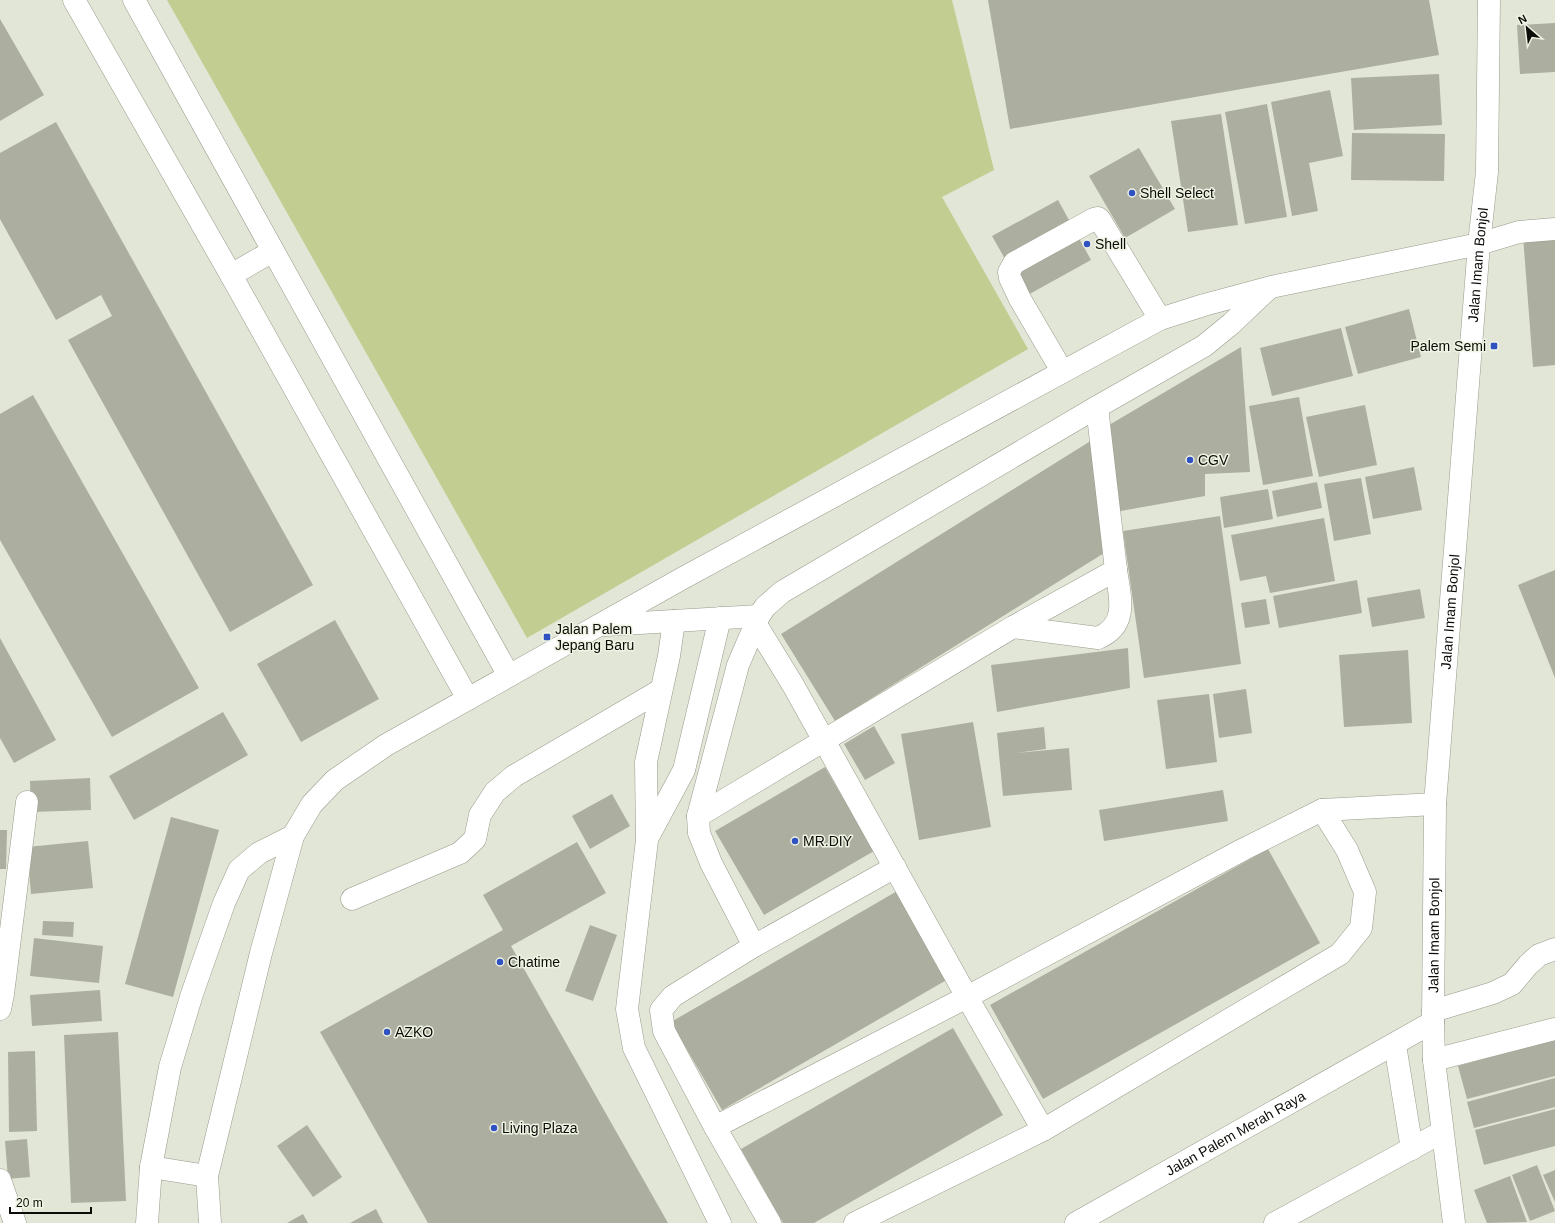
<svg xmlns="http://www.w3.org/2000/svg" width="1555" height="1223" font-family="Helvetica,sans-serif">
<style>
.green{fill:#c2cd92}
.building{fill:#acafa0}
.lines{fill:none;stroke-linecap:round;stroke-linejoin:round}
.minor-casing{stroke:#989b8c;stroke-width:23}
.major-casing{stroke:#989b8c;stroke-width:23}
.minor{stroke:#fff;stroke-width:22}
.major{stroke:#fff;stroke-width:22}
.poi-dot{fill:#3051c1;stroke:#eff3e3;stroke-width:1.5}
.labels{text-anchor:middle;stroke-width:3;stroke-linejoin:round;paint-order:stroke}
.poi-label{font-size:14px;fill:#0b0c07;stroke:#eff3e3;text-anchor:start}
.street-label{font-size:14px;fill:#0b0c07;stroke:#eff3e3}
</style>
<rect width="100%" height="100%" fill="#e2e6d6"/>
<path class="green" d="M167,0h785l42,170 -52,27 86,152 -501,289z"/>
<path class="building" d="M988,0h441l10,55 -429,74z
M0,19l44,76 -44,26z
M1555,23v49l-35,2 -3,-49z
M1439,74l3,51 -88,5 -3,-52z
M1330,90l13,66 -34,7 9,48 -26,5 -21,-114z
M1267,104l20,113 -42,7 -20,-112z
M1221,114l17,111 -50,7 -17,-111z
M56,122l257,463 -83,47 -162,-292 44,-24 -11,-21 -45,25 -56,-101v-66z
M1352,133l93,1 -1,47 -93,-1z
M1139,148l36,61 -50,29 -36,-62z
M1058,200l33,60 -65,36 -34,-60z
M1555,234v131l-22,2 -10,-131z
M1409,309l12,48 -63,17 -13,-47z
M1341,328l12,48 -81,20 -12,-48z
M1241,347l9,125 -45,2v22l-90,16 -11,-84z
M33,395l166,293 -87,49 -112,-197v-126z
M1299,397l14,79 -50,9 -14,-79z
M1365,405l12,60 -58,12 -13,-60z
M1097,437l12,113 -274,171 -54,-87z
M1414,467l8,43 -49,9 -8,-42z
M1361,478l10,56 -37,7 -10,-57z
M1317,482l5,26 -45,9 -5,-26z
M1268,489l5,30 -49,9 -4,-31z
M1220,516l21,148 -97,14 -21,-147z
M1324,518l11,63 -65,12 -4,-17 -26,5 -9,-46z
M1555,570v108l-37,-93z
M1357,580l5,33 -83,15 -6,-32z
M1420,589l5,29 -53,9 -5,-29z
M1266,599l4,25 -25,4 -4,-25z
M335,620l44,79 -78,43 -44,-78z
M0,638l56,102 -42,23 -14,-25z
M1128,648l2,40 -133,24 -6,-47z
M1408,650l4,73 -68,4 -5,-72z
M1246,689l6,44 -33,5 -6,-44z
M1209,694l8,68 -51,7 -9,-69z
M223,712l25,43 -114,65 -25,-44z
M973,722l18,105 -72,13 -18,-106z
M874,726l21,37 -30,17 -21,-36z
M1044,727l2,22 -30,4 53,-5 3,42 -69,6 -6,-63z
M825,767l49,84 -110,64 -49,-84z
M90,778l1,32 -60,2 -1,-31z
M1223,790l5,31 -124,20 -5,-31z
M612,794l18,32 -40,23 -18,-33z
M171,817l48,13 -46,167 -48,-13z
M0,830h7l-1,39h-6z
M88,841l5,47 -62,6 -4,-47z
M577,842l29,51 -95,53 157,277h-240l-108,-191 183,-102 -20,-35z
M1268,849l52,94 -277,156 -53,-94z
M899,890l51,88 -228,132 -51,-88z
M43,921l31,1 -1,15 -31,-2z
M590,925l27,10 -24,66 -28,-10z
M34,938l69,8 -4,37 -69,-7z
M100,990l2,31 -70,5 -2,-31z
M953,1028l50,87 -189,108h-31l-42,-74z
M118,1032l8,169 -55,2 -7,-168z
M1555,1039v37l-88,23 -9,-33z
M35,1051l2,80 -28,1 -1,-80z
M1555,1078v29l-81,21 -7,-26z
M1555,1109v37l-71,19 -9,-35z
M307,1125l35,52 -29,20 -36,-51z
M27,1139l3,38 -22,2 -3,-38z
M1537,1165l18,46 -25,10 -18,-46z
M1555,1170v32l-12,-27z
M1510,1176l17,46 -40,1 -13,-33z
M376,1209l7,14h-33z
M303,1214l5,9h-21z"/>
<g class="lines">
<defs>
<g id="minor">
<path d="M74,0l157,275 237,424"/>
<path d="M134,0l375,676"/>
<path d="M231,275l42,-24"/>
<path d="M1062,371l-42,-72 -10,-21 -1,-6 5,-9 80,-44 4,-1 2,2 60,99"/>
<path d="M674,621l-5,35 -23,106 1,78 -20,169 7,39 86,175"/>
<path d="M755,623l38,62 174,312 76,133"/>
<path d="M605,625l154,-9"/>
<path d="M1013,627l85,11c31,-13 22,-41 18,-68"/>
<path d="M698,816l315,-189 103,-57 -19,-163"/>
<path d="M648,837l36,-67 36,-152"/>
<path d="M352,899l108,-46 15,-14 5,-24 15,-23 19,-16 147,-86"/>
<path d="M754,946l-43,-83 -12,-30 -1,-17 40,-151 21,-49 6,-9 17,-15 315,-185 107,-61 27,-22 37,-35"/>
<path d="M0,1009l3,-15 24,-192"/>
<path d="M1433,1011l60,-18 19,-9 16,-19 11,-10 16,-6"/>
<path d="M1395,1045l17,104"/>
<path d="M1434,1060l121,-31"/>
<path d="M715,1127l252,-130 277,-148 78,-39 113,-6"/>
<path d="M151,1167l56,9"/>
<path d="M0,1180l15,43"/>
<path d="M147,1223l4,-56 19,-100 22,-73 32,-91 15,-33 20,-17 34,-17"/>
<path d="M210,1223l-3,-47 54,-223 32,-117 19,-32 23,-24 51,-35 297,-167 477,-259 44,-14 67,-18 208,-43 40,-12 36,-3"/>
<path d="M770,1223l-55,-96 -51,-96 -3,-21 12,-14 81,-50 141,-79"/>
<path d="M855,1223l188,-93 297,-176 21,-26 4,-36 -18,-42 -25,-40"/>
<path id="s1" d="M1076,1223l357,-201"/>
<path d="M1275,1223l167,-91"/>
</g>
<g id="major">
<path id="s2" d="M1454,1223l-20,-163 -1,-38 2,-218 44,-560 8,-72 2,-172"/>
</g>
</defs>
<use href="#minor" class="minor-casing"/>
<use href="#major" class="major-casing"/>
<use href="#minor" class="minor"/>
<use href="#major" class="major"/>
</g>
<g class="poi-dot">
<circle cx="1132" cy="193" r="4"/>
<circle cx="1087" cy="244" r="4"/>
<rect x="1490" y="342" width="8" height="8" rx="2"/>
<circle cx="1190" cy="460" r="4"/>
<rect x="543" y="633" width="8" height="8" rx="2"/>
<circle cx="795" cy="841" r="4"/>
<circle cx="500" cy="962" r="4"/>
<circle cx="387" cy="1032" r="4"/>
<circle cx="494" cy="1128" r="4"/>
</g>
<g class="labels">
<g class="poi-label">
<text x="1140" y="198">Shell Select</text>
<text x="1095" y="249">Shell</text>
<text x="1486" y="351" text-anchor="end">Palem Semi</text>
<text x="1198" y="465">CGV</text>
<text x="555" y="634">Jalan Palem<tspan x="555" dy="16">Jepang Baru</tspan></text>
<text x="803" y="846">MR.DIY</text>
<text x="508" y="967">Chatime</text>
<text x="395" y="1037">AZKO</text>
<text x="502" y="1133">Living Plaza</text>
</g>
<g class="street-label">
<text dy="5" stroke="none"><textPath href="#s2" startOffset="961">Jalan Imam Bonjol</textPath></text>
<text dy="5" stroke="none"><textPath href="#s2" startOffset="613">Jalan Imam Bonjol</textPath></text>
<text dy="5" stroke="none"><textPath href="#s2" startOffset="289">Jalan Imam Bonjol</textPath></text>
<text dy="5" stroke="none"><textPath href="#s1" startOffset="183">Jalan Palem Merah Raya</textPath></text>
</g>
</g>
<g transform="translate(1527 28) rotate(332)" stroke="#eff3e3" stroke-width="3" paint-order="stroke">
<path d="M0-3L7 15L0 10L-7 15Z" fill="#0b0c07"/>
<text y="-6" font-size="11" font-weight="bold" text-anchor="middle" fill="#0b0c07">N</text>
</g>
<path d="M10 1207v6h81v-6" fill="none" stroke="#0b0c07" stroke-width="2"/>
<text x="16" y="1207" font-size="12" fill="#0b0c07" stroke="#eff3e3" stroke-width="3" paint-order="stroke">20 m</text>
</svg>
